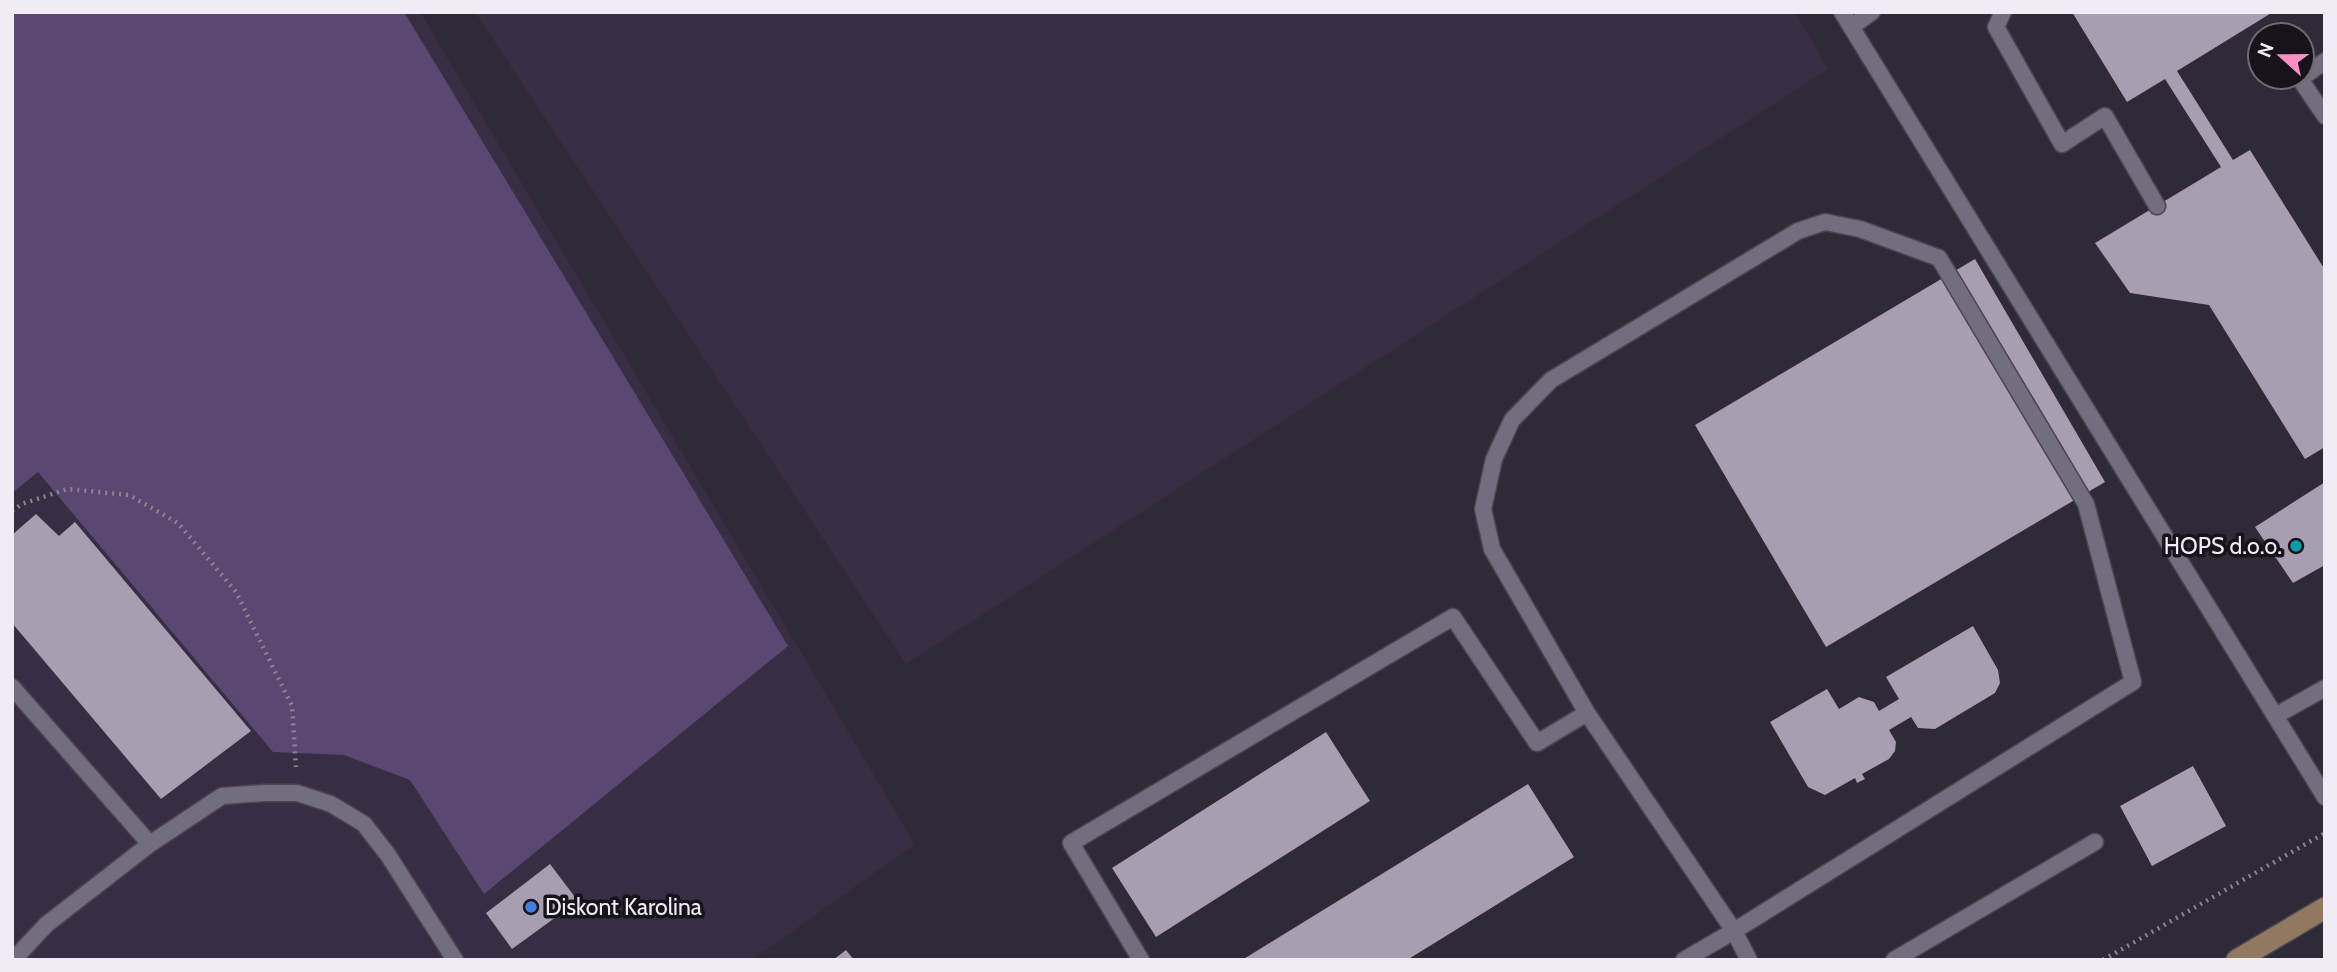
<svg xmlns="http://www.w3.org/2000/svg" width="2337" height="972" font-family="Cabin,sans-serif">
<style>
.built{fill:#372e44}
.green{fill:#5a4872}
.building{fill:#a79eb1}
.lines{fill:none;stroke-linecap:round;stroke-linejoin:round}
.lane-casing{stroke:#4b4653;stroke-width:19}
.secondary-casing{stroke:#4b4653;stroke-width:24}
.path{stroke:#898491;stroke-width:4.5;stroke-dasharray:2 5;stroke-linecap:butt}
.lane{stroke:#746d7f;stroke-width:16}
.secondary{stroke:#937860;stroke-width:21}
.culture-dot{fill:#0f9aa8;stroke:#16131a;stroke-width:2.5}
.shop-dot{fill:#3f7fe0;stroke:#16131a;stroke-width:2.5}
.labels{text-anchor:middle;stroke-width:7;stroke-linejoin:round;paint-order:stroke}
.poi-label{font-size:23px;fill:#f0ecf6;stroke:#16131a;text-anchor:end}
</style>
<rect width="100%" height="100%" fill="#2f2938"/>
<path class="built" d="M12,12h408l495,832 -163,116h-740z
M475,12h1320l33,57 -922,595z"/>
<path class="green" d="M12,12h392l384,634 -304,248 -74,-114 -66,-25 -71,-3 -235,-280 -26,21z"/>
<path class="building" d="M2072,12h201l-96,59 56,89 17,-10 75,120v177l-20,12 -96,-154 -79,-12 -35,-50 126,-76 -56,-88 -38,23z
M1975,259l130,223 -279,165 -131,-222z
M2325,482v83l-32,18 -38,-56z
M36,514l23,22 16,-14 176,209 -90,68 -149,-176v-88z
M1973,626l25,44 2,13 -5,10 -60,36 -17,-1 -7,-11 -22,13 7,12 -1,9 -6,8 -27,15 3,5 -8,4 -2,-5 -30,17 -17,-8 -38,-65 57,-33 12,20 20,-12 15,5 5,9 20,-12 -13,-22z
M1326,732l44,69 -214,136 -44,-69z
M2193,766l33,60 -74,40 -32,-60z
M1528,784l46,73 -167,103h-165z
M550,864l28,37 -66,48 -26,-36z
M846,950l8,10h-21z"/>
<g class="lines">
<defs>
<path id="lane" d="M1842,12l483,785
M2003,12l-7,15 66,117 43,-28 52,90
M1851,27l21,-15
M2325,61l-25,18 25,37
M1825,222l35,7 79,29 147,246 47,178 -399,249 -147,-218 -95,-164 -9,-40 11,-50 18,-39 39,-40 247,-149z
M12,687l138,157
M2277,715l48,-27
M13,960l34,-36 103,-80 72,-48 42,-3h33l34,11 33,20 24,31 67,105
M1141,960l-70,-117 382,-226 84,126 50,-30
M1684,960l50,-29 15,29
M1894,960l201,-118"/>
<path id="secondary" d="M2237,960l88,-52"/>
</defs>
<use href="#lane" class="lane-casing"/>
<use href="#secondary" class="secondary-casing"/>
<path class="path" d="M12,511l10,-7 45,-15 62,6 49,28 58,69 56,114 4,61
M2103,960l222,-127"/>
<use href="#lane" class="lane"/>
<use href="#secondary" class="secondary"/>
</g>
<circle class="culture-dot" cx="2296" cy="546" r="7"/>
<circle class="shop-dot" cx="531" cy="907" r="7"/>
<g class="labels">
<g class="poi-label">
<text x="2282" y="554">HOPS d.o.o.</text>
<text x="545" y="915" text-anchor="start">Diskont Karolina</text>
</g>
</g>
<rect width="2337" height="972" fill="none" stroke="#f0ecf6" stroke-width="28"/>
<g transform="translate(2281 56) rotate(291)"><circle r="33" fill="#16131a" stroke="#6d6a72" stroke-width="2"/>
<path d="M0-5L12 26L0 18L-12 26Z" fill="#fa8fc6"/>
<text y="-10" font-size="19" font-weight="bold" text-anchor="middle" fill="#f0ecf6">N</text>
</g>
</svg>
